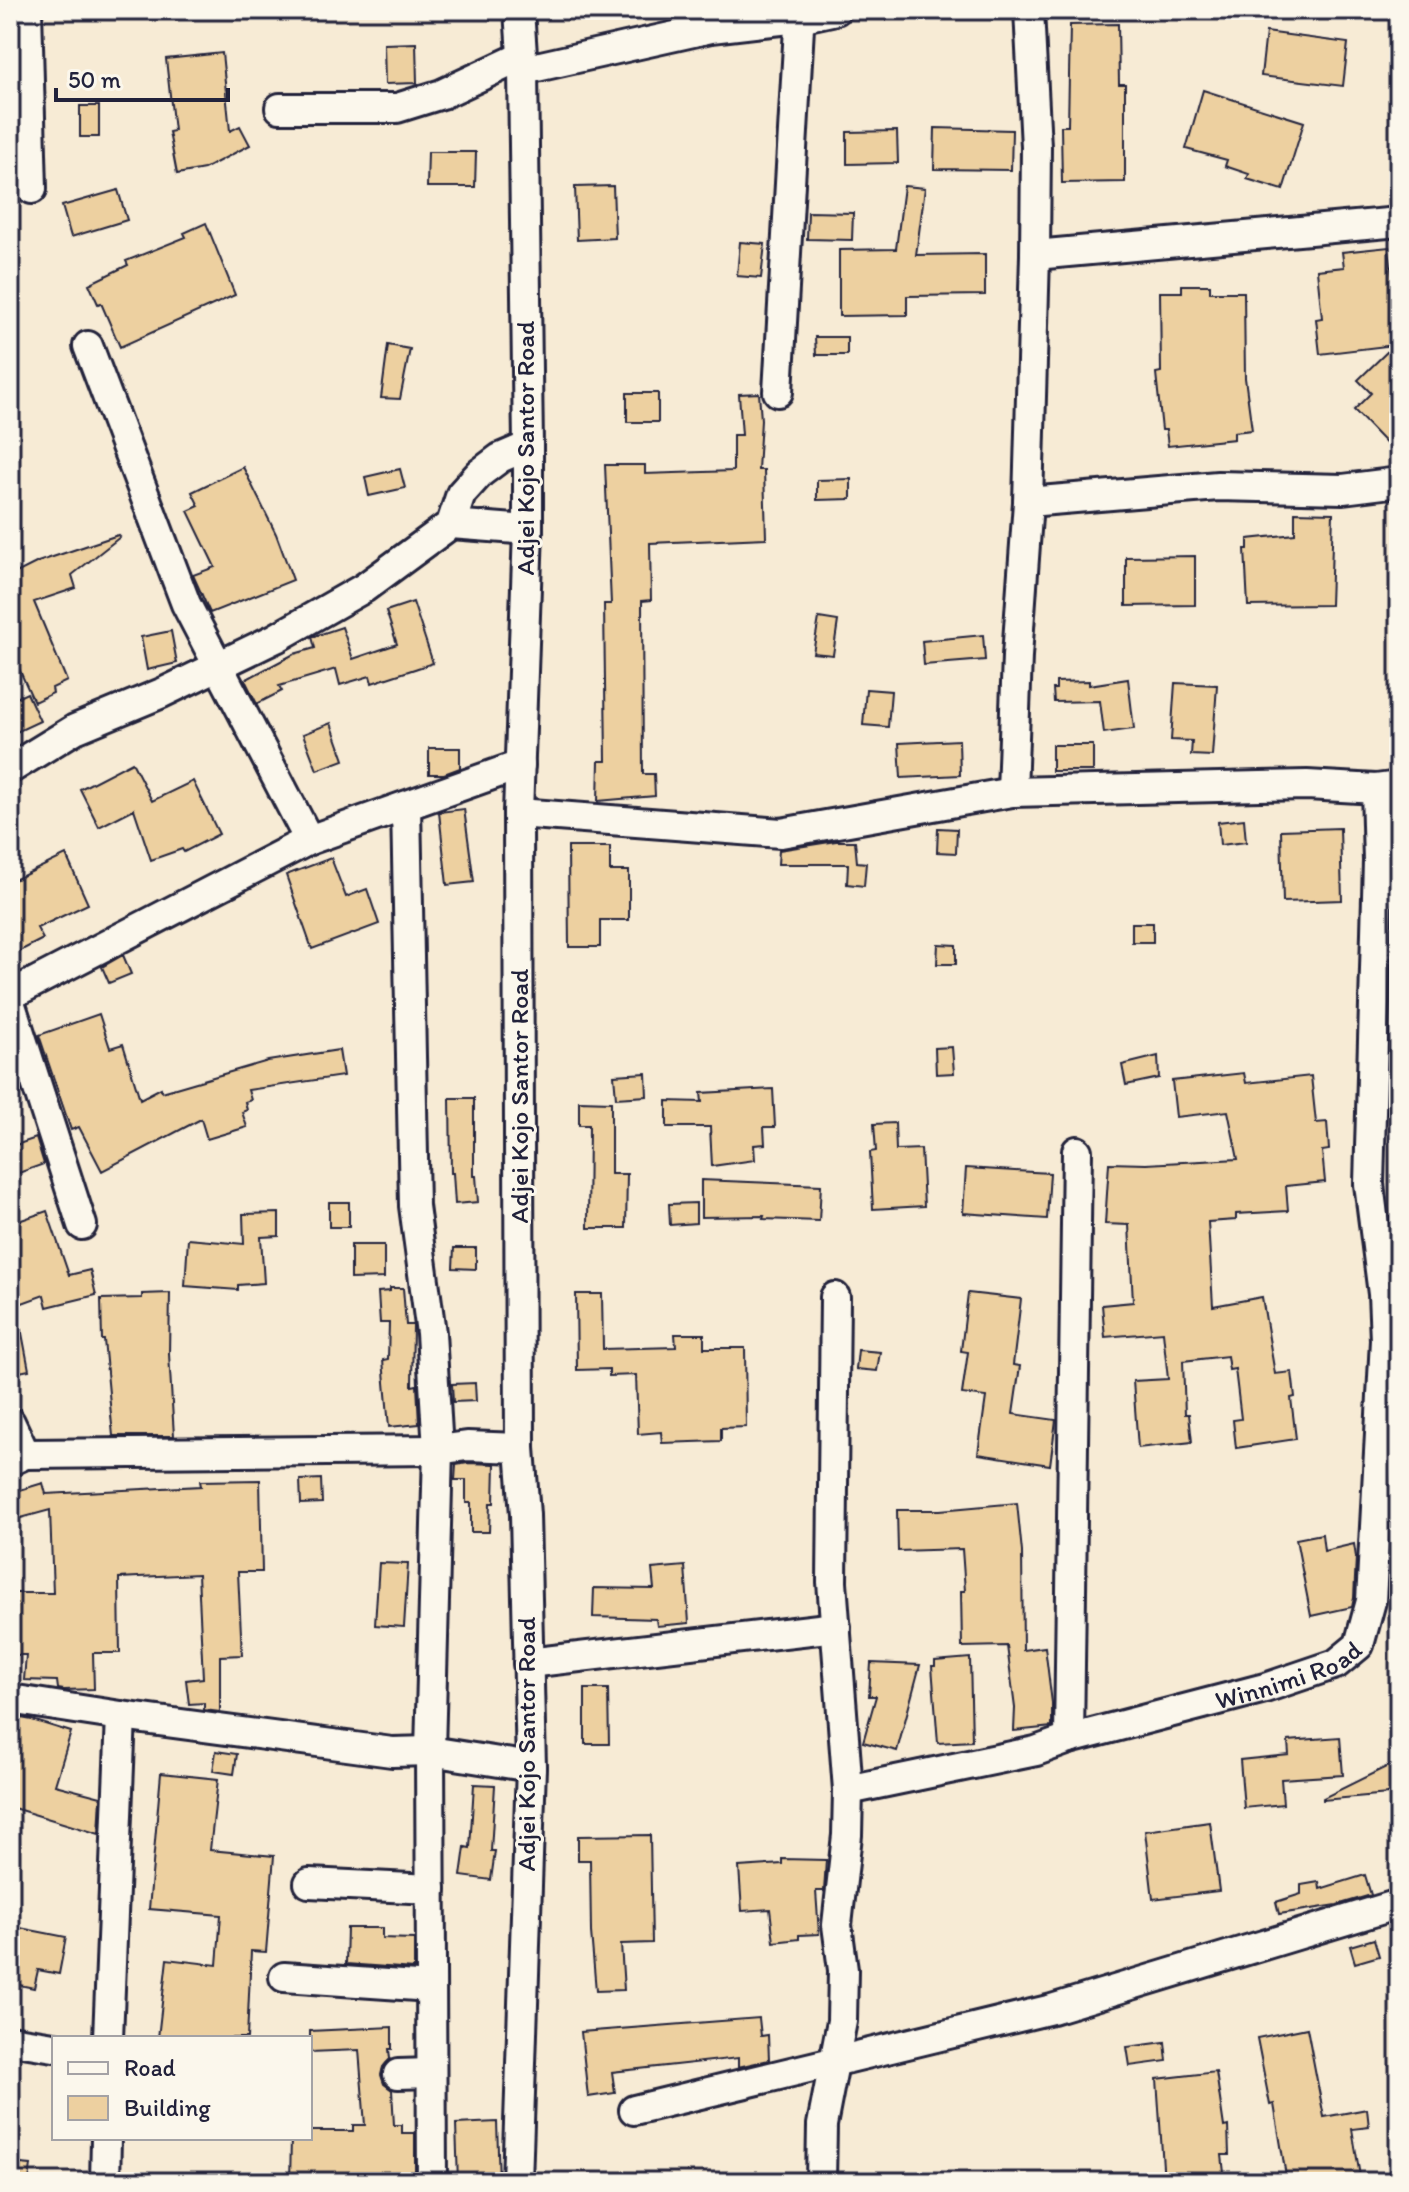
<svg xmlns="http://www.w3.org/2000/svg" width="1409" height="2192" font-family="Itim,sans-serif">
<style>
.building{fill:#edd0a0;stroke:#22223b;stroke-width:2}
.lines{fill:none;stroke-linecap:round;stroke-linejoin:round}
.minor-casing{stroke:#22223b;stroke-width:34}
.minor{stroke:#fbf7ec;stroke-width:28}
.labels{text-anchor:middle;stroke-width:6;stroke-linejoin:round;paint-order:stroke}
.street-label{font-size:26px;fill:#22223b;stroke:#fbf7ec}
</style>
<rect width="100%" height="100%" fill="#f7ebd5"/>
<filter id="ink" filterUnits="userSpaceOnUse"><feTurbulence type="fractalNoise" baseFrequency=".0125" numOctaves="2"/><feDisplacementMap in="SourceGraphic" scale="16" xChannelSelector="R" yChannelSelector="G"/><feConvolveMatrix kernelMatrix="1 2 1 2 8 2 1 2 1" color-interpolation-filters="sRGB"/></filter>
<g filter="url(#ink)">
<path class="building" d="M1118,24l1,60h6v98l-63,1 -1,-57h7l2,-101z
M1266,32l82,11 -5,43 -82,-10z
M416,43l1,40 -32,1 -1,-40z
M222,53l8,78 10,-5 10,19 -46,24 -27,5 -8,-42 5,-1 -8,-72z
M1203,90l101,32 -21,68 -36,-11 2,-5 -24,-8 2,-6 -41,-11z
M80,106h19v31h-19z
M935,128l77,2 -1,40 -77,-1z
M897,131l1,32 -51,1v-32z
M428,152h48l-1,35h-48z
M613,186l2,52 -38,2 -2,-53z
M904,186l21,2 -9,67 69,-1v41l-78,1v19l-68,1v-66l57,-1z
M118,190l9,30 -56,17 -9,-31z
M808,212l45,1 -1,27 -45,-1z
M206,223l29,72 -115,52 -19,-44 -3,1 -9,-20 39,-19 -2,-4 60,-24 -2,-4z
M740,242l25,2 -4,34 -24,-2z
M1389,247l10,94v116l-45,-47 17,-17 -13,-13 36,-35 -74,9 -4,-35 6,-1 -5,-48 27,-3 -2,-15z
M1182,285h28v7h34l1,86 7,52 -18,2v7l-66,7 -2,-16h-4l-6,-57 5,-1 -1,-80h22z
M815,337h32v18h-31z
M388,345l22,4 -10,50 -19,-1z
M627,393h31v29h-31z
M759,393l2,27 -3,50h6l2,68 -116,5 1,57 -9,1 1,173h11l1,22 -57,5 1,-40h7l-2,-157h7l-6,-139h40v9l88,-3v-36h9l-3,-41z
M243,467l33,67 17,46 -83,33 -17,-38 22,-8 -27,-56 11,-5 -7,-14z
M400,469l5,19 -36,8 -4,-19z
M851,479v20l-34,1v-20z
M1295,512l38,1 -3,92 -82,1 -3,-57h3v-10l47,-5z
M118,535l2,2 -48,38 4,13 -42,14 33,79 -15,7 1,5 -19,9 -24,-53v-73l28,-14z
M1195,556v49l-69,1v-49z
M413,602l20,61 -61,20 -2,-7 -30,9 -4,-16 -57,17 3,5 -25,13 -12,-24 49,-26 21,-6 -3,-11 30,-10 11,32 44,-15 -11,-33z
M819,618l19,3 -5,34 -20,-2z
M171,631l6,32 -30,7 -6,-33z
M983,635l2,25 -61,5 -2,-24z
M1128,679l6,50 -30,4 -4,-32 -46,1 -1,-13h3v-7l33,-1v4z
M1175,683l42,2 -5,71 -21,-1 1,-14 -21,-1z
M866,689l25,2 -3,36 -25,-2z
M27,693l13,28 -30,14v-34z
M331,723l13,37 -27,10 -14,-36z
M959,740l1,35 -59,3 -2,-35z
M1052,745h41v26h-41z
M429,748h31v20l-16,6h-15z
M132,762l20,39 41,-20 26,53 -35,18 -2,-3 -31,11 -17,-51 -35,18 -19,-38z
M464,809l10,73 -27,3 -8,-73z
M1244,819l2,23 -26,3 -2,-23z
M938,828l19,1 -1,24 -19,-1z
M1340,828l2,72 -59,2 -2,-72z
M836,841h19l2,21 9,1 -2,23 -17,-2 1,-20h-70l1,-14z
M568,847h42v24h19v49h-29v27h-31z
M66,855l22,49 -51,24 6,11 -33,17v-74z
M331,858l15,39 21,-8 12,35 -67,25 -26,-74z
M1132,923h21v19h-21z
M938,944l18,1v19h-19z
M123,955l8,19 -22,9 -7,-16z
M99,1014l11,34 13,-4 17,55 21,-11 1,4 106,-31 71,-11 4,26 -95,14 3,10 -6,2 2,8 -5,2 5,15 -40,12 -6,-20 -99,52 -23,-44 -8,3 -32,-95z
M952,1047l2,26 -18,1 -1,-26z
M1158,1056l1,22 -33,7 -4,-20z
M646,1073l1,23 -31,2 -2,-23z
M1244,1073l2,10 65,-7 5,47 11,-1 2,28 -7,1 3,31 -39,4 2,25 -52,3v6l-28,2 5,84 49,-9 13,77 17,-2 3,25 -4,1 5,41 -60,9 -3,-28 8,-1 -6,-50 -6,1 -2,-14 -44,5 2,53h4l3,28 -54,6 -5,-67 35,-2 -5,-47 -58,5 -3,-32 31,-3 -4,-77 -24,-1 4,-61 37,1 92,-5 -10,-48 -52,6 -4,-36z
M773,1089l2,38h-11l1,17 -11,1 1,15 -43,6 -2,-39h-43v-26l35,1 -1,-9z
M450,1098h24v78h2l2,26 -23,2 -2,-31h-2z
M579,1101l32,1v72h16l-1,54h-38l1,-103h-10z
M895,1123l1,27 25,-1 3,57 -51,3 -3,-57 6,-1 -2,-27z
M36,1138l8,26 -34,12v-29z
M966,1168l84,5 -3,46 -84,-6z
M701,1180l120,5 -2,36 -56,-2 1,-3 -63,1z
M329,1202h20v25h-20z
M696,1203v20l-26,2 -1,-21z
M47,1211l22,64 21,-5 6,25 -49,12 -3,-12 -30,11 -4,-11v-71z
M279,1213v23l-18,1 3,46 -26,2v5l-53,-4 3,-47 56,5 -1,-30z
M351,1245h33v33l-33,1z
M454,1248h22v21l-23,-1z
M390,1288h13l3,37h7l-1,61 5,-1 2,39 -30,3 -6,-67 5,-1 1,-36h-9l-2,-31 12,-1z
M170,1293l-1,61 5,82h-61l-9,-96h-2l-1,-41 41,-1v-4z
M968,1293l53,6 -8,66 7,1 -7,48 43,6 -6,45 -72,-11 8,-57 -24,-3 6,-42 -7,-1z
M576,1294h26l1,55 73,-2 -1,-13h29v14h41l1,79 -25,1v13l-59,2 -1,-11 -23,2 -2,-59 -27,1v-7l-32,1z
M19,1317l10,53 -19,4v-56z
M858,1350l22,2 -3,19 -21,-2z
M475,1383l1,18 -23,1 -1,-18z
M468,1463l27,1 -1,39h-4l-1,29h-18v-29h-5v-23h-11l1,-15z
M321,1479l1,24 -21,1 -1,-24z
M260,1480l2,92h-24l4,83 -22,1v56l-16,-2v-7l-15,1 -3,-24 17,-2 -5,-104 -79,4 1,75h-27l1,36 -30,1 -6,-1 -1,-8 -33,-1 2,-25h-16v-62h43l-3,-83 -40,11v-28l33,-10 3,11 155,-8 -1,-5z
M1017,1503l5,49 1,98 22,-3 7,56v24l-38,4 1,-23 -8,-62 -45,1 -1,-56h4l-3,-42 -64,2 -1,-41h43z
M1322,1534l2,17 30,-7 2,13 -2,41 -2,9 -41,9 -15,-77z
M379,1563l29,1 -4,63 -29,-2z
M685,1566l4,57 -32,3 -1,-7 -63,-2 1,-29 60,1 -2,-20z
M970,1658l2,83 -34,2 -6,-77h3v-5z
M871,1663l49,2 -23,86 -34,-9 13,-46h-7z
M585,1689h23l1,55h-24z
M10,1716l22,4 39,12 -16,53 46,12 -2,37 -89,-27z
M1340,1737l3,38 -62,4 2,25 -39,4 -4,-48 49,-5 -1,-14z
M216,1751l21,3 -3,20 -21,-3z
M1388,1766l11,2v25l-76,7v-2z
M161,1773l57,6 -8,71 64,6 -8,96 -15,-1 -4,87h-89l9,-79 50,6 4,-50 -72,-6z
M474,1784l21,1 -4,66h4l-4,29 -30,-4 4,-29 5,1z
M1210,1822l9,69 -66,8 -8,-68z
M650,1835l2,108 -31,1 3,46 -28,1 -5,-59 -1,-72h-12v-24z
M782,1859l44,1 -1,16 -1,15h-8l3,43 -20,1v4l-25,3 -4,-33 -28,2 -3,-44 43,-3z
M1365,1875l6,20 -34,10 -58,9 -3,-12 25,-8v-9l18,-3 1,7z
M10,1926l56,11 -7,37 -21,-4 -4,18 -24,-5z
M347,1928h35v10l32,1v30l-68,-5z
M1374,1939l5,17 -24,7 -5,-17z
M759,2018l2,18 7,-1 1,25 -31,7v-9l-126,14 3,21 -27,4 -7,-65z
M392,2027v22h-3l1,10 -7,8 -2,8 3,9 8,6 2,35h8v8h13v49h-125l1,-44h19v-7h43v-6h12l-6,-75 -49,2v-21z
M1307,2028l17,89 43,-8 2,18 -17,2 9,53h-74l-13,-78 -4,1 -13,-67z
M1165,2042l2,19 -37,5 -3,-19z
M1216,2072l8,55 4,-1 1,29h-7l3,27h-61l-7,-103z
M497,2122l2,60h-41l-2,-58z
M10,2163l21,2 -2,17h-19z"/>
<g class="lines">
<defs>
<g id="minor">
<path d="M27,10l5,179"/>
<path d="M523,70l188,-42 88,-10 37,-8"/>
<path d="M280,108h117l45,-14 79,-37"/>
<path d="M1035,255l364,-33"/>
<path d="M88,346l98,258 123,236"/>
<path d="M778,392l22,-382"/>
<path d="M1028,502l190,-16 125,3 56,-7"/>
<path d="M451,524l77,6"/>
<path d="M10,769l65,-40 87,-36 114,-55 88,-50 87,-64 10,-30 19,-21 20,-15 28,-12"/>
<path d="M1012,792l5,-136 11,-154 7,-247 1,-108 -7,-137"/>
<path d="M406,806l8,400 17,127 7,117 -8,301 2,431"/>
<path d="M518,813l263,20 231,-41 295,-7 69,4 23,-3"/>
<path d="M10,995l299,-155 211,-75"/>
<path d="M10,1002l72,223"/>
<path d="M10,1422l15,32"/>
<path d="M10,1461l15,-7 413,-4 29,-4 53,2"/>
<path d="M528,1663l308,-36"/>
<path d="M10,1699l111,17 271,36 38,-1 101,16"/>
<path d="M1069,1739l8,-588"/>
<path id="s1" d="M848,1790l188,-39 33,-12 196,-51 71,-24 23,-19 12,-44 14,-261 -2,-46 -14,-110 9,-323 -2,-72"/>
<path d="M309,1883l122,6"/>
<path d="M284,1977l147,10"/>
<path d="M108,2038l13,-322"/>
<path d="M10,2040l44,7"/>
<path d="M398,2074l33,-1"/>
<path d="M634,2110l418,-101 347,-105"/>
<path d="M105,2182l1,-44"/>
<path d="M517,2182l14,-415 -6,-252 -5,-67 -2,-635 10,-283v-84l-5,-376 -4,-60"/>
<path d="M821,2182l1,-57 20,-104 1,-51 -6,-45 10,-90 1,-45 -16,-208 3,-285"/>
</g>
</defs>
<use href="#minor" class="minor-casing"/>
<use href="#minor" class="minor"/>
</g>
</g>
<g class="labels">
<g class="street-label">
<text transform="translate(525 448) rotate(-90)" y="9">Adjei Kojo Santor Road</text>
<text transform="translate(519 1096) rotate(-90)" y="9">Adjei Kojo Santor Road</text>
<text dy="9" stroke="none"><textPath href="#s1" startOffset="456">Winnimi Road</textPath></text>
<text transform="translate(526 1744) rotate(-90)" y="9">Adjei Kojo Santor Road</text>
</g>
</g>
<rect width="1409" height="2192" fill="none" stroke="#fbf7ec" stroke-width="40"/>
<rect x="20" y="20" width="1369" height="2152" fill="none" stroke="#22223b" stroke-width="3" filter="url(#ink)"/>
<rect x="52" y="2036" width="260" height="104" fill="#fbf7ec" stroke="#a4a2a5" stroke-width="2"/>
<rect x="68" y="2062" width="40" height="12" fill="#fbf7ec" stroke="#a4a2a5" stroke-width="2"/>
<text x="124" y="2076" font-size="24" fill="#22223b">Road</text>
<rect x="68" y="2096" width="40" height="24" fill="#edd0a0" stroke="#a4a2a5" stroke-width="2"/>
<text x="124" y="2116" font-size="24" fill="#22223b">Building</text>
<path d="M56 88v12h172v-12" fill="none" stroke="#22223b" stroke-width="4"/>
<text x="68" y="88" font-size="24" fill="#22223b" stroke="#fbf7ec" stroke-width="6" paint-order="stroke">50 m</text>
</svg>
